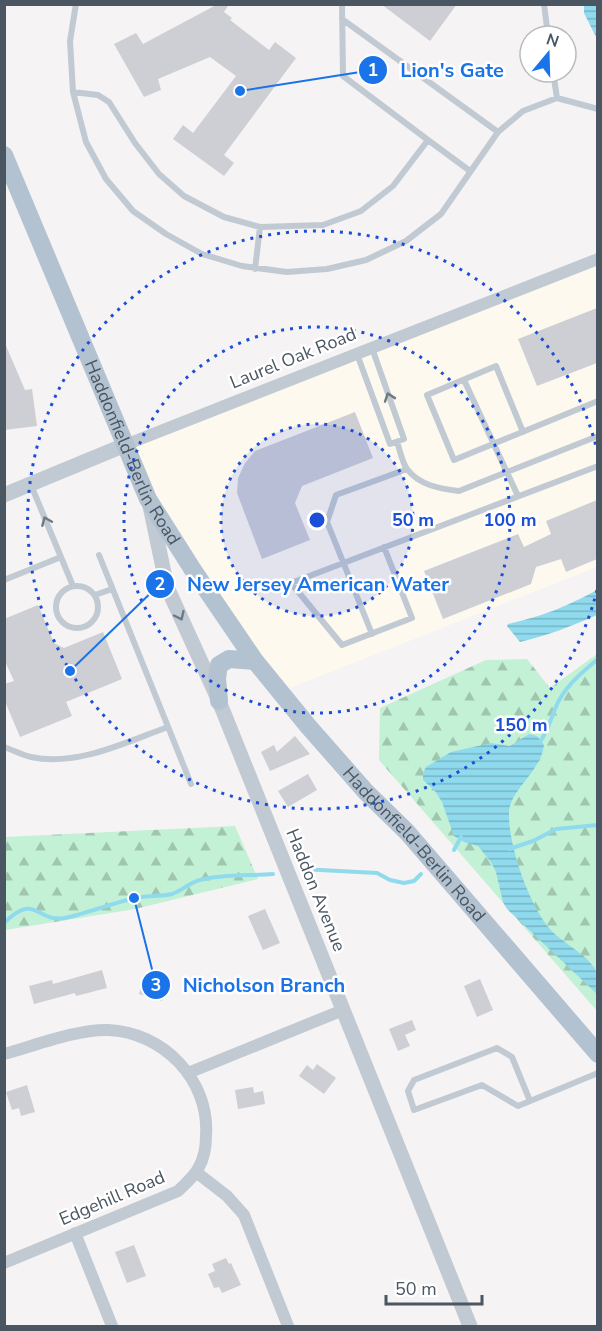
<svg xmlns="http://www.w3.org/2000/svg" width="602" height="1331" font-family="'Nunito Sans',sans-serif">
<style>
.commercial{fill:#fdf9ef}
.forest{fill:url(#forest-firs)}
.water{fill:url(#water-rules)}
.lines{fill:none;stroke-linecap:round;stroke-linejoin:round}
.stream{stroke:#90daee;stroke-width:4}
.building{fill:#cdcfd5}
.service{stroke:#c1cad2;stroke-width:6}
.minor{stroke:#c1cad2;stroke-width:12}
.tertiary{stroke:#c1cad2;stroke-width:15}
.primary{stroke:#b3c2d1;stroke-width:18}
.oneway{stroke:#6e7983}
.ring{fill:none;stroke:#1d4ed8;stroke-width:3;stroke-dasharray:3 6}
.labels{text-anchor:middle;stroke-width:5;stroke-linejoin:round;paint-order:stroke}
.street-label{font-size:18px;fill:#4a5661;stroke:#fff}
.centre{fill:#1d4ed8;stroke:#fff;stroke-width:3}
.ring-label{font-size:18px;text-anchor:middle;font-weight:bold;fill:#1d4ed8;stroke:#fff;stroke-width:5;stroke-linejoin:round;paint-order:stroke}
.leader{fill:none;stroke:#1a73e8;stroke-width:2}
.callout-dot{fill:#1a73e8;stroke:#fff;stroke-width:2}
.mark-label{font-size:18px;text-anchor:middle;font-weight:bold;fill:#fff}
.callout-label{font-size:20px;text-anchor:middle;font-weight:bold;fill:#1a73e8;stroke:#fff;stroke-width:5;stroke-linejoin:round;paint-order:stroke}
</style>
<defs>
<pattern id="forest-firs" width="22" height="20" patternUnits="userSpaceOnUse" patternTransform="scale(1.5)"><rect width="22" height="20" fill="#c3f1d5"/><path d="M5 1l3.5 6h-7zM16 11l3.5 6h-7z" fill="#a0c6b0"/></pattern>
<pattern id="water-rules" width="6" height="5" patternUnits="userSpaceOnUse" patternTransform="scale(1.5)"><rect width="6" height="5" fill="#90daee"/><path d="M0 2.5h6" fill="none" stroke="#78b4c4"/></pattern>
</defs>
<rect width="100%" height="100%" fill="#f5f3f3"/>
<path class="commercial" d="M597,259v308l-317,125 -25,-31 -130,-216z"/>
<path class="forest" d="M597,654v357l-218,-251 1,-52 106,-48 41,-1 23,29z
M235,826l23,53 -123,30 -130,21v-93z"/>
<path class="water" d="M584,5h13v34l-13,-26z
M597,590v25c-25,11 -51,21 -77,27l-13,-16 1,-2c35,-8 58,-17 89,-34z
M529,734l8,2 7,9c-3,27 -34,44 -35,68 -1,32 20,91 40,115 13,16 43,27 49,48 1,5 0,13 -1,18l-90,-85 -4,-7 -7,-30 -5,-10 -13,-16 -14,-4 -10,-6 -12,-34 -7,-11 -12,-11v-7l3,-6 25,-15 40,-9 19,3z"/>
<g class="lines">
<path class="stream" d="M539,743c8,-10 11,-22 16,-34 8,-21 26,-36 43,-50
M509,849l24,-8 23,-12 42,-4
M454,850l7,-13
M301,869l76,4 13,7 14,3 10,-2 7,-7
M4,923c33,-32 31,0 61,-5 20,-4 45,-14 66,-19 13,-4 28,-2 41,-5 10,-3 18,-12 28,-14 24,-6 49,-4 73,-6"/>
</g>
<path class="building" d="M218,4h11l-5,8 8,6 -2,2 39,30 6,-8 21,16 -72,97 10,8 -10,13 -51,-37 10,-14 10,8 43,-57 -26,-19 -52,22 3,11 -17,7 -30,-53 22,-11 7,11z
M381,4h76l-27,37z
M597,308v55l-60,23 -19,-47z
M4,341l21,49 7,-1 5,37 -33,4z
M355,412l18,46 -71,28 -7,17 15,37 -48,19 -25,-66 1,-15 7,-15 10,-12z
M597,500v59l-31,13 -5,-13 -25,8 -5,17 -88,35 -19,-48 94,-37 6,13 27,-13 -5,-13z
M38,605l16,38 10,5 39,-16 19,47 -56,23 6,14 -52,21 -16,-38v-15l10,-3 -10,-22v-40z
M295,736l15,18 -40,17 -9,-19 13,-7 3,7z
M308,774l9,16 -29,17 -10,-16z
M265,909l15,34 -17,7 -15,-34z
M102,970l5,18 -31,8 -1,-3 -41,11 -5,-18 23,-6 1,4z
M145,976l23,8 -6,17 -23,-7z
M480,979l13,31 -16,7 -13,-31z
M412,1020l4,10 -11,5 5,11 -12,5 -9,-22z
M317,1064l19,14 -12,16 -25,-18 8,-11 6,5z
M27,1085l8,27 -14,4 -2,-8 -7,2 -6,-18z
M253,1087l1,6 9,-2 2,13 -27,5 -3,-19z
M134,1245l12,31 -19,7 -12,-31z
M226,1258l3,6 2,-1 10,22 -19,8 -3,-6 -5,1 -6,-14 7,-3 -3,-7z"/>
<g class="lines">
<path class="service" d="M76,4l-6,37 3,51 13,50 20,37 27,32 33,23 36,20 40,12 45,6 40,-3 39,-9 40,-19 35,-27 57,-82 25,-21 34,-13 41,11
M544,4l4,32
M342,19l156,113
M553,72l4,26
M73,92l25,3 11,7 26,41 24,31 25,22 40,21 36,10 63,-2 38,-14 32,-25 35,-46 -85,-64 -1,-72
M428,140l42,31
M255,269l5,-42
M357,354l33,90 14,-5 -32,-91
M464,380l54,116
M523,432l-27,-66 -69,29 27,65c48,-20 96,-39 144,-59
M397,442c3,8 5,20 10,27 12,16 33,20 52,22l139,-55
M31,485l42,101
M384,547l28,71 -70,27 -51,-62 307,-117
M99,555l92,229
M4,580l57,-23
M56 607a21 21 0 1 1 42 0a21 21 0 1 1-42 0Z
M95,595l17,-6
M372,634l-45,-112 9,-27 71,-26
M4,747c9,3 18,8 27,10 46,10 95,-15 137,-30
M530,1101l-18,-44 -15,-9 -83,32 -6,11 6,19 68,-25 36,21 80,-33"/>
<path class="minor" d="M125,445l473,-186
M4,1054c30,-8 73,-25 104,-24 55,2 102,50 98,106 0,10 -2,22 -7,31 -5,10 -13,16 -21,24l-174,72
M188,1073l155,-63
M196,1172l31,24 17,19 44,111
M75,1233l37,93"/>
<path class="tertiary" d="M4,495l121,-50
M150,506l17,81 52,114 251,625"/>
<g class="primary">
<path id="s1" d="M4,155l144,344 45,71 62,91 53,65 58,66 41,40 191,222"/>
<path d="M219,701l-2,-23 2,-13 10,-6 26,2"/>
</g>
</g>
<defs><path id="oneway-chevron" d="M-2-3.5L2.5 0L-2 3.5" fill="none" stroke-width="1.6" stroke-linecap="round" stroke-linejoin="round" transform="scale(1.5)"/></defs>
<g class="oneway">
<use href="#oneway-chevron" transform="translate(389 397) rotate(-109)"/>
<use href="#oneway-chevron" transform="translate(46 521) rotate(-113)"/>
<use href="#oneway-chevron" transform="translate(180 616) rotate(65)"/>
</g>
<circle cx="317" cy="520" r="96" fill="#1d4ed8" fill-opacity=".12"/>
<g class="ring">
<circle cx="317" cy="520" r="96"/>
<circle cx="317" cy="520" r="193"/>
<path d="M597 590A289 289 0 1 1 597 450"/>
</g>
<g class="labels">
<g class="street-label">
<text transform="translate(293 358) rotate(-22)" y="6">Laurel Oak Road</text>
<text dy="6" stroke="none"><textPath href="#s1" startOffset="324">Haddonfield-Berlin Road</textPath></text>
<text dy="6" stroke="none"><textPath href="#s1" startOffset="810">Haddonfield-Berlin Road</textPath></text>
<text transform="translate(316 890) rotate(68)" y="6">Haddon Avenue</text>
<text transform="translate(112 1198) rotate(-23)" y="6">Edgehill Road</text>
</g>
</g>
<circle cx="317" cy="520" r="9" class="centre"/>
<g class="ring-label">
<text x="413" y="526">50 m</text>
<text x="510" y="526">100 m</text>
<text x="521" y="731">150 m</text>
</g>
<path class="leader" d="M240 91L373 70M70 671L160 584M134 898L156 985"/>
<g class="callout-dot">
<circle cx="240" cy="91" r="6"/>
<circle cx="70" cy="671" r="6"/>
<circle cx="134" cy="898" r="6"/>
<circle cx="373" cy="70" r="15"/>
<circle cx="160" cy="584" r="15"/>
<circle cx="156" cy="985" r="15"/>
</g>
<g class="mark-label">
<text x="373" y="76">1</text>
<text x="160" y="590">2</text>
<text x="156" y="991">3</text>
</g>
<g class="callout-label">
<text x="452" y="77">Lion's Gate</text>
<text x="318" y="591">New Jersey American Water</text>
<text x="264" y="992">Nicholson Branch</text>
</g>
<rect width="602" height="1331" fill="none" stroke="#4a5661" stroke-width="12"/>
<g transform="translate(548 54) rotate(19)"><circle r="28" fill="#ffffff" stroke="#b7bbc0" stroke-width="1.5"/>
<path d="M0-4.5L10 22L0 15L-10 22Z" fill="#1a73e8"/>
<text y="-9" font-size="16" font-weight="bold" text-anchor="middle" fill="#4a5661">N</text>
</g>
<path d="M386 1295v9h96v-9" fill="none" stroke="#4a5661" stroke-width="3"/>
<text x="395" y="1295" font-size="18" fill="#4a5661" stroke="#ffffff" stroke-width="4.5" paint-order="stroke">50 m</text>
</svg>
